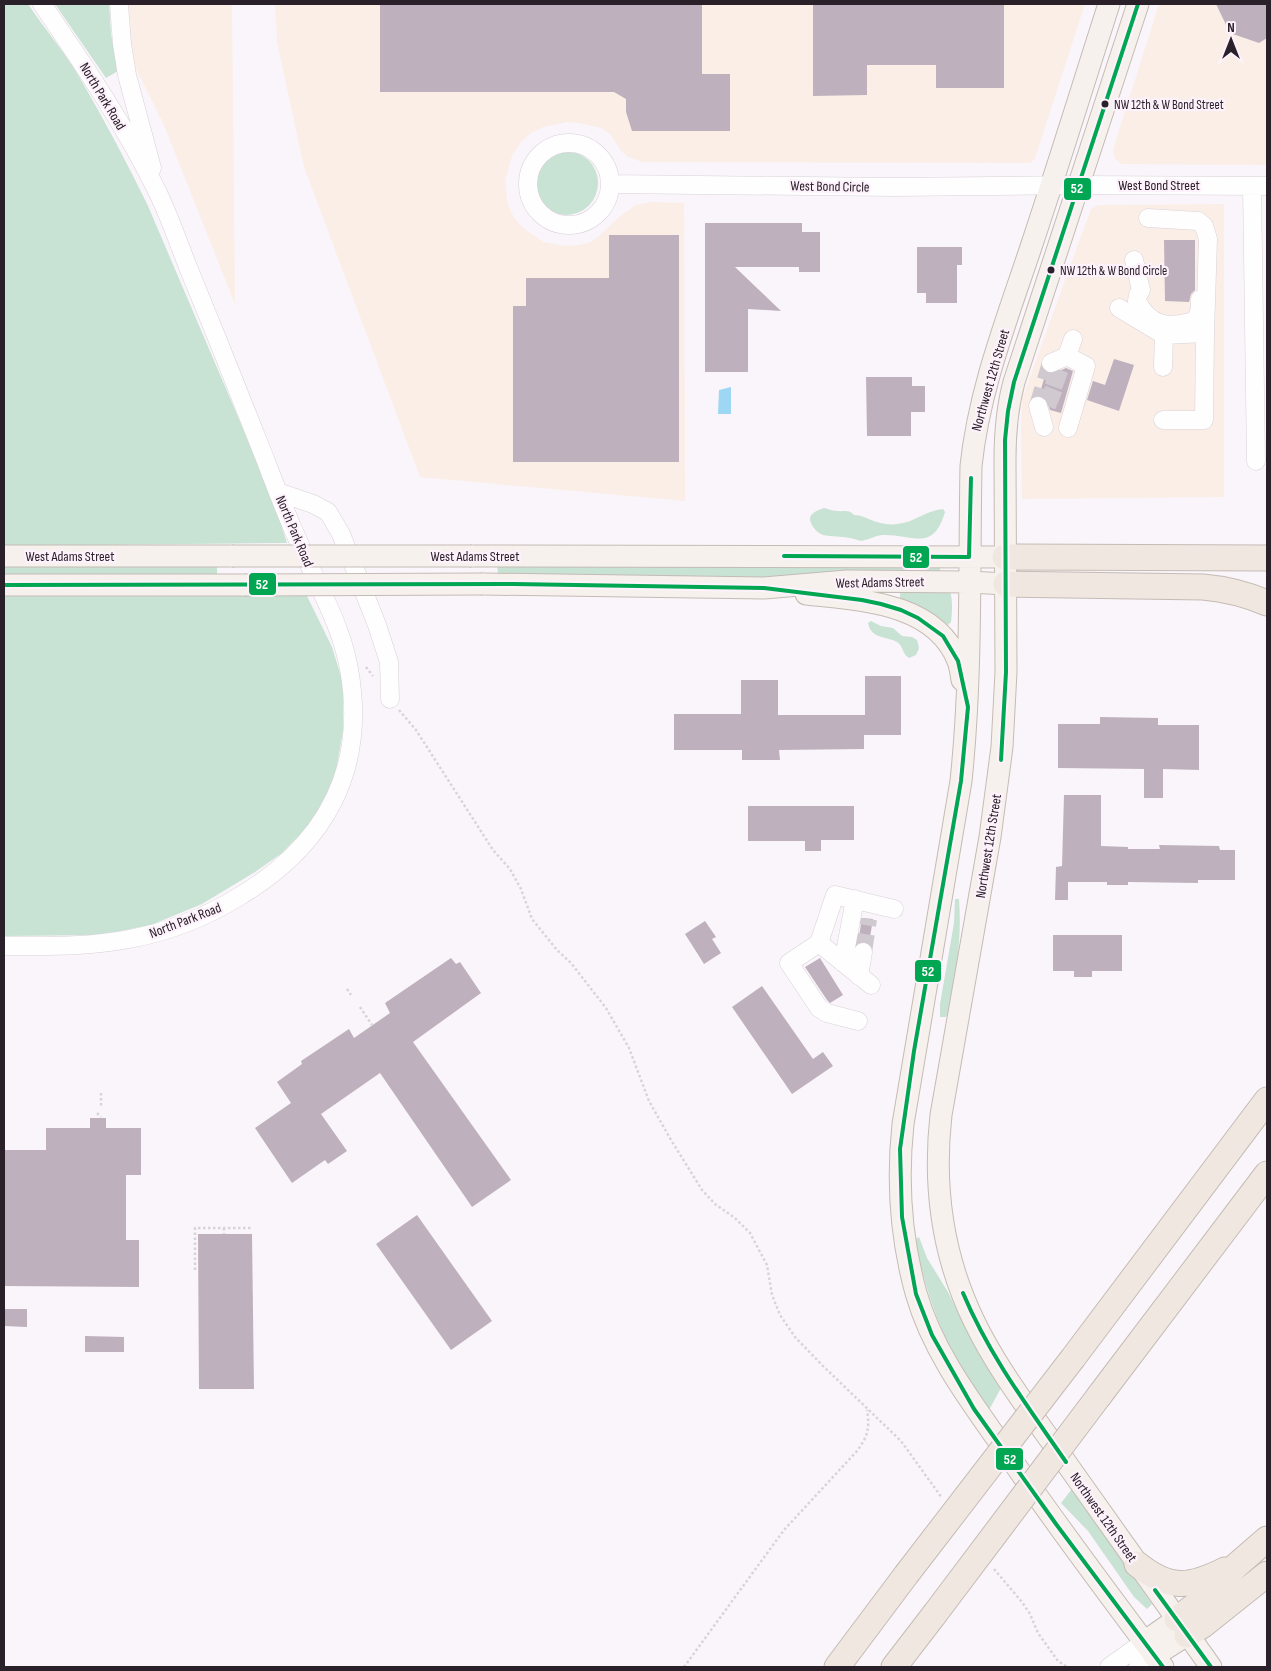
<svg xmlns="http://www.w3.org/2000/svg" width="1271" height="1671" font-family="'Sofia Sans Condensed',sans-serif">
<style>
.industrial{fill:#faeee7}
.green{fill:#c8e2d4}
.water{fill:#9ed7f3}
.building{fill:#beb1bd}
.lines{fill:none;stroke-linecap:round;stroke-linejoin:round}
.minor-tunnel{stroke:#d0cad0;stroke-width:18;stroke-dasharray:18 9;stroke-linecap:butt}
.minor-casing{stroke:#d9d1d8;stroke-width:19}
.major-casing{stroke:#c5bbb5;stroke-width:23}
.highway-casing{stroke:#c5bbb5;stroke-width:27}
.path{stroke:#d7d4d7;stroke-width:2.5;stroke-dasharray:2.5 2.5;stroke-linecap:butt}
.minor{stroke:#fefefe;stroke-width:18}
.major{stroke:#f6f1ed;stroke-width:21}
.highway{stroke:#f0e8e0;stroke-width:25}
.major-bridge-casing{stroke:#c5bbb5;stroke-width:23;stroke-linecap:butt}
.highway-bridge-casing{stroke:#c5bbb5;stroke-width:27;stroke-linecap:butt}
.major-bridge{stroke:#f6f1ed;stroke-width:21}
.highway-bridge{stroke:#f0e8e0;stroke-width:25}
.bus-1-casing{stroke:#fdf2fc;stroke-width:8}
.bus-1{stroke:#00a651;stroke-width:4}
.bus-dot{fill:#2a2029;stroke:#fdf2fc;stroke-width:2}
.labels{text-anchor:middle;stroke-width:4.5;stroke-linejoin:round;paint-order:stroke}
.bus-label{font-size:13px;fill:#2a2029;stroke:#fdf2fc;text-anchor:start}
.street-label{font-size:14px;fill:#2a2029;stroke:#fdf2fc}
.line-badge{stroke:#fdf2fc;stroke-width:2}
.badge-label{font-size:14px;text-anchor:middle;font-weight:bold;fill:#fff}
</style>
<rect width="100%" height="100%" fill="#faf5fa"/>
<path class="industrial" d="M106,4h126l3,300 -72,-181 -56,-112z
M275,4h810l-50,154 -4,5 -388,-1 -15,-5 -7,-6 -10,-16 -10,-7 -22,-5 -12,-1 -24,5 -12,6 -10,9 -9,14 -7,24 3,25 7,14 8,9 20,14 23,4 13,-1 12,-3 9,-7 20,-19 16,-11 14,-3 34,1 1,298 -265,-24 -116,-310 -27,-125z
M1159,4h108v161l-145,-1 -6,-4 -3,-7 2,-10z
M1224,204v293l-202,2 -1,-73 1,-27 69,-190 7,-4z"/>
<path class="green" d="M4,4h24c17,26 38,49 53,76 24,41 46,83 67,126l123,288 16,49 -283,3z
M55,4h54l2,30 7,37 -12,7z
M534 183a32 32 0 1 1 64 0a32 32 0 1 1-64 0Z
M824,508c5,1 9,3 14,3 7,1 10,-2 16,4 9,0 15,5 23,7 6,2 14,3 20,2 17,-1 29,-14 46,-15l2,3c-12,41 -32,22 -62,23 -7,0 -12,4 -18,5 -6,2 -9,-1 -15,-2 -9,-2 -18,-1 -27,-3 -5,-2 -8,-5 -11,-10 -6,-10 3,-14 12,-17z
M4,564h213v12h-213z
M497,564h423l20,4v3h-96l-18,1 -35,6 -293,-3z
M950,591c3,9 2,22 1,31l-3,3 -15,-11 -33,-16v-5z
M4,593l302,1 26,53 11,36v48l-8,46 -23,45 -30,31 -27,19 -53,32 -51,21 -51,10 -96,1z
M871,621l10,5 12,2 9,8 10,1 5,3 2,8 -3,7 -7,3c-7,-4 -6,-13 -12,-16 -11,-6 -26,-3 -29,-19z
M955,899h4c3,42 -3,72 -10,112l-3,6h-6v-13l14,-81z
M919,1237l8,21 21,34 23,47 30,49 -12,22c-8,-10 -15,-21 -22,-31 -26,-42 -43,-92 -52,-140z
M1072,1489l80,115 -5,5 -13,-12 -46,-66 -27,-28z"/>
<path class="water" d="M731,387v27h-13l1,-24z"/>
<path class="building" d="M380,4h322v70h28v57h-98l-6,-19v-13l-12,-7h-234z
M813,4h191v84h-68v-23h-69v30l-54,1z
M1216,4h51v34l-8,5 -29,-10z
M705,223h97v9h18v40h-21v-5h-64l46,44 -33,-2v63h-43z
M609,235h70v227h-166v-156h13v-28h83z
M1164,240h31v50l-4,4 -2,8 -24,-1z
M917,247h45v18h-5v38h-31v-10h-9z
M1114,359l20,6 -15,46 -32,-11 6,-19 12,4z
M1066,368l7,3 -12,42 -11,-3 -4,-11 -7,-3 7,-24 9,1z
M866,377h46v9h13v26h-14v24h-44z
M865,676h36v59h-37v14l-85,1 1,10h-38v-10h-68v-36h67v-34h37v35h87z
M1100,717l58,1v7h41v45l-36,-1v29h-19v-29l-86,-1v-44h42z
M1064,795h37v51l27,1v2h32l-1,-4 60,1 1,4h15v30h-37v3l-70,-1v3h-21v-3h-39v18h-13l1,-33 6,-1z
M748,806h106v34h-33v11h-16v-10h-57z
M862,918l11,1 -4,24 -5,-1 -6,1z
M705,921l11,16 -4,2 9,14 -17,11 -19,-30z
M1053,935h69v36h-30v6h-18v-6h-21z
M451,958l5,6 4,-2 21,31 -68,49 98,138 -39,27 -92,-134 -59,41 26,37 -19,13 -3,-4 -33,23 -37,-55 36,-25 -14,-21 25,-18 -1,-3 48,-32 5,9 36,-25 -5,-10z
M820,958l23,37 -13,8 -3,-3 -22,-33z
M762,986l51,73 10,-7 10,14 -41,28 -60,-87z
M90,1118h16v10h35v47h-15v65h13v47l-135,-1v-136h42v-22h44z
M417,1215l75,106 -41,29 -75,-106z
M198,1234h54l2,155h-55z
M4,1309h23v18l-23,-1z
M85,1336l39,1v15h-39z"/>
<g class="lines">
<path class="minor-tunnel" d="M1048,375l30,11
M1042,394l29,12
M1038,406l13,-43
M863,952l5,-33"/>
<defs>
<path id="minor" d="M119,4l3,40 5,31 25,93
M528 184a41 41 0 1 1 82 0a41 41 0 1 1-82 0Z
M610,184l282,3 187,-2 188,1
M1252,186l4,275
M1134,260l7,30 -3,5 -1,6c13,26 33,28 59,19l4,-11v-10
M1119,308l45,27 41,-2 3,-94 -4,-13 -6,-5 -50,-3
M1051,363l16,-7
M1163,367l1,-32
M1038,406l6,21
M1163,420h41l1,-87
M1068,428l18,-62 -19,-10 6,-17
M278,492l35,12 15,8 13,22 36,91 12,37 1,37
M819,943l-30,20 30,45 8,5 31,8
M4,946c42,0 84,1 125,-7 39,-7 77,-22 111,-43 85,-51 127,-126 109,-227 -7,-42 -31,-83 -48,-122 -17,-36 -30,-74 -45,-111 -22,-56 -45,-113 -68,-169 -10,-25 -19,-52 -31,-76 -32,-66 -74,-127 -115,-187
M843,963l12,-64
M859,976l4,-24
M871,985l-52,-42 16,-48 59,14
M1109,1667l35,-25
M1138,1667l16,-11"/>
<path id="major" d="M1109,4c-26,81 -51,162 -78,243 -24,72 -52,143 -60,219 -2,105 1,211 -10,315l-58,343c-6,56 -2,115 13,169 17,60 56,110 91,160 50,73 103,143 156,214
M1138,4l-124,378c-7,26 -9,51 -9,78l1,212 -4,75 -12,90 -49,278c-8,71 2,142 33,206 25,52 63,99 95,146 47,67 95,133 142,200
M4,556h228
M472,556l533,1
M483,584l281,4 83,-7 122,1 37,2
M4,585h240
M806,594c53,6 129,8 152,67 2,5 3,12 4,19
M1144,1642l33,-23
M1154,1656l33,-21"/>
<path id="highway" d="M1005,557l262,1
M1006,584l197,3c23,2 43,7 64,16
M1073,1358l194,-258
M1099,1396l168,-222
M1137,1564c32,26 52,24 88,6
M1177,1619l20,-15 40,-39 30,-26
M1187,1635l16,-10 64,-51
M837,1667l69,-92
M894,1667l40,-52"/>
</defs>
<use href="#minor" class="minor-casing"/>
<use href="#major" class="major-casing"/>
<use href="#highway" class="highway-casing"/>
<path class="path" d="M366,667l7,9
M399,710l17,20 77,120 17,19 11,20 11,30 25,31 14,13 35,45 23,40 20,53 22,39 31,50 13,14 20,14 15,15 17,32 5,30 8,20 15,22 27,28 79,76 41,57
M347,989l4,6
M360,1007l12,18
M101,1093v15
M97,1113l4,4
M224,1228v6
M195,1270v-42h57
M994,1569l28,33 8,12 8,19 20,28 9,6
M684,1667l100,-137 73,-79c11,-15 13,-23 10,-41"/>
<use href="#minor" class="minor"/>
<use href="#major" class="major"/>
<use href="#highway" class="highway"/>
<defs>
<path id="major-bridge" d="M232,556h240
M244,585l239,-1"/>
<path id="highway-bridge" d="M906,1575l167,-217
M934,1615l165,-219"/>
</defs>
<use href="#major-bridge" class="major-bridge-casing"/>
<use href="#highway-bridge" class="highway-bridge-casing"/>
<use href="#major-bridge" class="major-bridge"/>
<use href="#highway-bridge" class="highway-bridge"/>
<defs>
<path id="bus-1" d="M784,556l185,1 2,-79
M4,585l509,-1 251,4 98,12 19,4 20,6 17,8 25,18 15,25 10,46 -7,74 -47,270 -14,98 2,68 14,77 16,41 42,74 82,115 107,143
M1001,760l5,-88 -1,-232 3,-29 6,-29 124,-378
M963,1293c26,62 65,114 103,169
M1155,1590l56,77"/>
</defs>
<use href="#bus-1" class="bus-1-casing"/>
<use href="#bus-1" class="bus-1"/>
</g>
<g class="bus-dot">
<circle cx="1105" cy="104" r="4.5"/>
<circle cx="1051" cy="270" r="4.5"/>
</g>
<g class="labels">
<g class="bus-label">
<text x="1114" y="109">NW 12th &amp; W Bond Street</text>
<text x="1060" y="275">NW 12th &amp; W Bond Circle</text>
</g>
<g class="street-label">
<text transform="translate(103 96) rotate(59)" y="5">North Park Road</text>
<text x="1159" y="190">West Bond Street</text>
<text transform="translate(830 186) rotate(1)" y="5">West Bond Circle</text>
<text transform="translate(990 380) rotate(-74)" y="5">Northwest 12th Street</text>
<text transform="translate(295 531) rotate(67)" y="5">North Park Road</text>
<text x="70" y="561">West Adams Street</text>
<text x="475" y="561">West Adams Street</text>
<text transform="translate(880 582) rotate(-1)" y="5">West Adams Street</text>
<text transform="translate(988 846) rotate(-81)" y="5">Northwest 12th Street</text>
<text transform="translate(185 920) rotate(-21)" y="5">North Park Road</text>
<text transform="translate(1104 1517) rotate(55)" y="5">Northwest 12th Street</text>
</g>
</g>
<g class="line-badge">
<rect x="1063" y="177" width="29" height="24" rx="5" fill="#00a651"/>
<rect x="902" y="545" width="28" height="24" rx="5" fill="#00a651"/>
<rect x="248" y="572" width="29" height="24" rx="5" fill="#00a651"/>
<rect x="914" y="959" width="28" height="24" rx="5" fill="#00a651"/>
<rect x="995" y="1447" width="29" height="24" rx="5" fill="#00a651"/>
</g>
<g class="badge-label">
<text x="1077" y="193">52</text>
<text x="916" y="562">52</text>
<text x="262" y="589">52</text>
<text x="928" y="976">52</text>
<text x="1010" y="1464">52</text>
</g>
<rect width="1271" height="1671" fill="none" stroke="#2a2029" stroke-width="10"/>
<g transform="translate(1231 40)" stroke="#fdf2fc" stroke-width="4" paint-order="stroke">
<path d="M0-4L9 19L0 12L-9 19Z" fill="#2a2029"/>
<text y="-8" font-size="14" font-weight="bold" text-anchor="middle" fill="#2a2029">N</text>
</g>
</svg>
